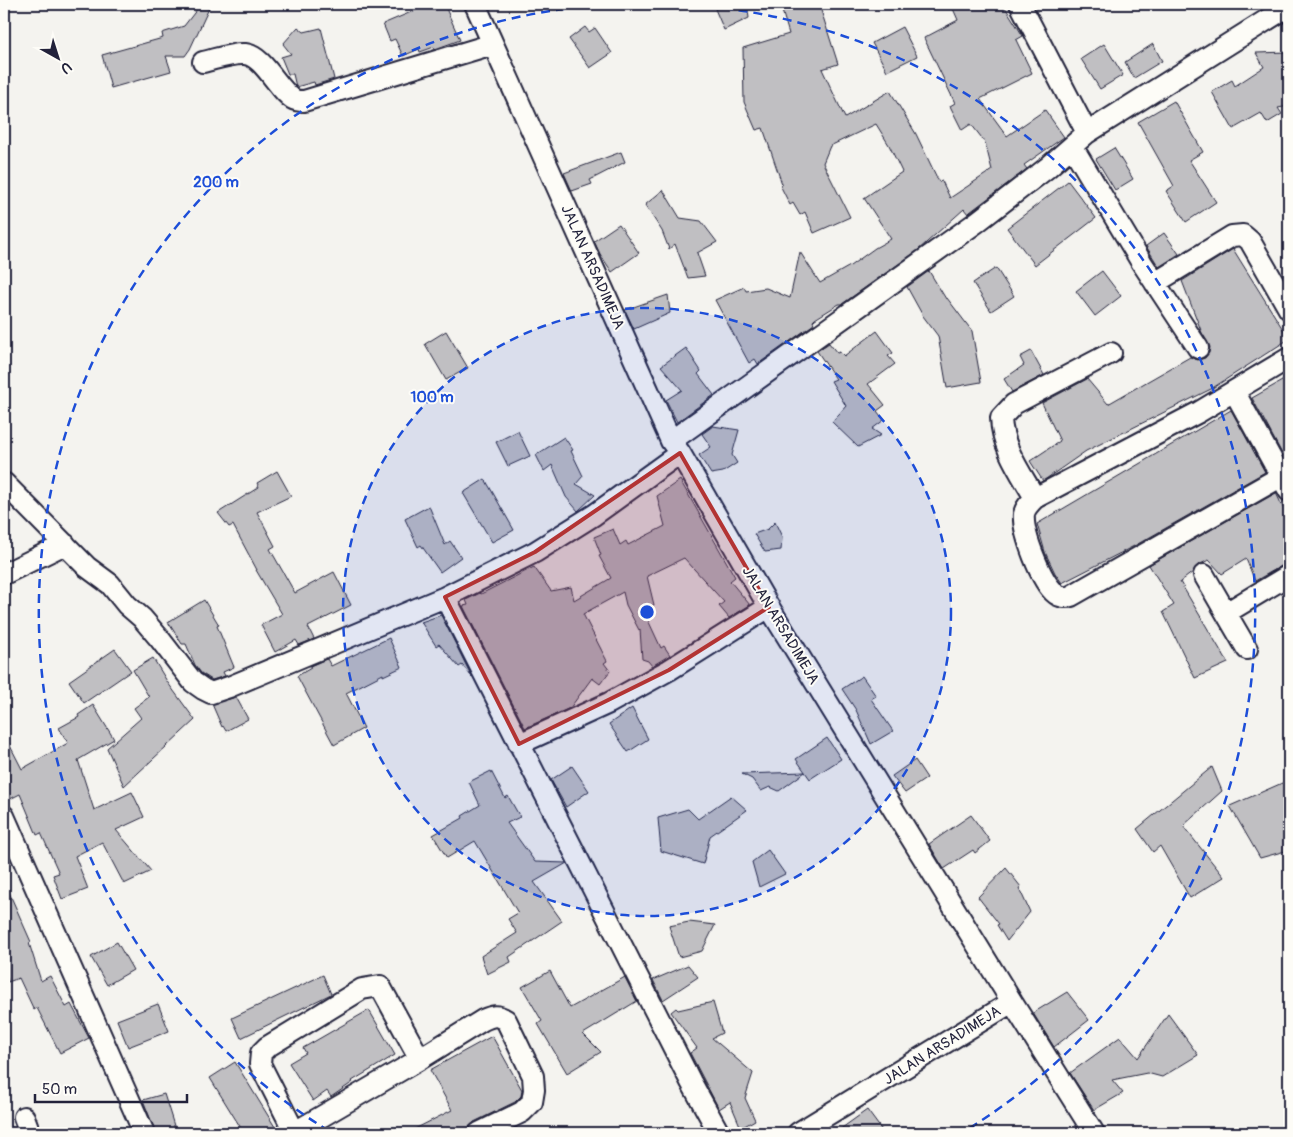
<svg xmlns="http://www.w3.org/2000/svg" width="1293" height="1137" font-family="Pangolin,sans-serif">
<style>
.building{fill:#c0bfc2;stroke:#22223b}
.lines{fill:none;stroke-linecap:round;stroke-linejoin:round}
.street-casing{stroke:#22223b;stroke-width:24}
.street{stroke:#fdfcf7;stroke-width:20}
.marked{fill:#c8321e;fill-opacity:0.2;stroke:#c8321e;stroke-width:4;stroke-linejoin:round}
.ring{fill:none;stroke:#1d4ed8;stroke-width:2.5;stroke-dasharray:9 6}
.labels{text-anchor:middle;stroke-width:4;stroke-linejoin:round;paint-order:stroke}
.street-label{font-size:15px;fill:#22223b;stroke:#fdfcf7}
.centre{fill:#1d4ed8;stroke:#fdfcf7;stroke-width:2.5}
.ring-label{font-size:15px;text-anchor:middle;font-weight:bold;fill:#1d4ed8;stroke:#fdfcf7;stroke-width:4;stroke-linejoin:round;paint-order:stroke}
</style>
<rect width="100%" height="100%" fill="#f4f3ef"/>
<filter id="ink" filterUnits="userSpaceOnUse"><feTurbulence type="fractalNoise" baseFrequency=".02" numOctaves="2"/><feDisplacementMap in="SourceGraphic" scale="10" xChannelSelector="R" yChannelSelector="G"/><feConvolveMatrix kernelMatrix="1 2 1 2 8 2 1 2 1" color-interpolation-filters="sRGB"/></filter>
<g filter="url(#ink)">
<path class="building" d="M201,4h10l-21,45 -5,7h-19l5,15 -60,17 -9,-33 61,-17 -1,-5 22,-7z
M414,4h30l16,36 -25,9 -1,-2 -14,5 -1,-3 -16,7 -8,-17 -5,2 -7,-17 33,-14z
M725,4h22l2,14 -25,12 -9,-21z
M780,4h39l19,60 -16,5 23,49 45,-27 26,43 23,48 3,-1 8,17 42,-28 -7,-28 -14,-18 -9,6 -12,-24 5,-3 -31,-65 34,-18 -7,-16h52l20,32 -7,4 16,33 -52,26 27,37 38,-26 19,27 -40,28 3,4 -57,43 -2,2 -4,-5 -47,42 -75,53h-3l-24,15 -2,2 1,3 -56,40 -3,-5 -6,4 -34,-63 29,-13 2,4 20,-3 24,10 10,-46 20,31 30,-17 25,-18 16,-9 -27,-41 38,-26 -13,-27 -13,-21 -46,22 -7,17 27,54 -36,16 -9,-21 -5,3 -7,-12 -3,2 -10,-20 2,-1 -19,-56 -7,2 -12,-28 -1,-54 46,-14z
M298,27l6,5 17,-4 13,51 -19,6 -1,-3 -18,5 -3,-13h-5l-7,-17 10,-3 -8,-10z
M585,27l4,5 6,-4 17,25 -22,15 -21,-29z
M902,27l15,29 -30,15 -15,-28z
M1104,44l19,31 -23,14 -19,-30z
M1153,44l9,17 -28,17 -9,-16z
M1289,52v54l-11,2 4,6 -15,9 -6,-10 -28,16 -21,-37 20,-12 3,6 29,-19 -8,-14z
M1174,101l29,51 -14,8 27,42 -30,20 -20,-31 8,-5 -36,-64z
M1114,148l19,31 -18,11 -19,-31z
M621,152l4,10 -35,18 2,4 -20,7 -8,-18z
M1068,181l28,37 -61,47 -28,-37z
M663,190l17,28 21,3 16,21 -20,11 8,23 -17,2 -13,-34 -6,5 -7,-18 -17,-26z
M619,224l20,29 -27,19 -12,-18 -6,-13z
M1164,233l15,21 -20,13 -13,-21z
M1233,249l56,90 -78,50 -125,62 -43,30 -13,-20 30,-20 -18,-38 45,-24 21,25 82,-47 8,3 7,-2 4,-5 1,-6 -8,-14 -20,-52z
M996,268l18,28 -23,15 -18,-28z
M929,271l17,28 1,-1 25,33 9,51 -34,6 -9,-52 -15,-20 -16,-29z
M1102,271l19,25 -26,20 -19,-25z
M668,295l2,18 -36,16 -9,-19z
M446,331l22,37 -22,12 -21,-36z
M877,331l16,22 -5,3 7,8 -27,20 17,21 -8,6 7,9 -12,9 9,6 -23,12 -26,-25 14,-16 -15,-25 5,-2 -19,-28 12,-8 8,10 3,-1 4,4z
M686,348l15,23 -3,3 16,21 -37,27 -11,-22 16,-10 -21,-24z
M1031,351l13,24 -32,17 -8,-13 20,-14 -4,-8z
M1289,377v83l-3,1 -34,-63z
M1231,410l34,62 -129,73 -74,38 -7,-10 -10,-21 -8,-28z
M713,426l26,4 -7,25 5,8 -14,9 -12,2 -12,-19 12,-8 -9,-13z
M518,431l12,25 -22,10 -12,-24z
M564,437l9,13 -2,1 12,25 -7,8 19,11 -17,16 -12,-14 -14,-32 -8,6 -8,-16z
M277,471l14,25 -34,16 18,34 -5,3 25,44 39,-21 17,33 -43,22 6,12 -15,6 -3,-5 -21,12 -14,-27 21,-11 -26,-44h1l-24,-45 -4,2 -11,-14 41,-26 -2,-4z
M485,479l29,51 -22,12 -29,-49z
M680,480l55,97 -5,4 20,24 -21,13 -10,-12 5,-4 -40,-44 -37,18 7,29 -2,1 2,9 -6,5 13,28 3,-2 6,9 -18,11 -4,-5 -6,-2 -2,-30 -1,1 -13,-25 -3,-13 -40,22 24,47 -3,2 6,8 -10,13 -8,-6 -22,30 -45,20 -62,-122 5,-1 -2,-5 14,-7 1,1 53,-27 17,24 20,-4 3,13 37,-22 -12,-22 2,-1 -7,-18 19,-8 7,16 6,-4 2,4 37,-19 -8,-30z
M1276,493l13,27v43l-6,2 -28,16 -9,-22 -24,15 -13,-14 -11,5 -5,7 -13,10 48,81 -33,15 -32,-66 11,-7 -25,-40z
M429,506l16,39 5,-4 11,16 -21,15 -19,-27 -3,2 -13,-28z
M775,522l7,15 -1,13 -16,2 -11,-18 14,-5z
M204,600l15,25 -2,1 17,41 -11,5 2,4 -13,4 -11,-7 -6,-8 -9,-21h-4l-14,-22z
M441,615l31,62 -10,-12 -3,2 -20,-23 -3,2 -15,-24z
M389,638l13,29 -19,9v-2l-37,19 18,35 -30,17 -37,-69 14,-8 -1,-2 14,-6 3,-1 4,7z
M115,649l16,22 -47,32 -15,-22z
M153,658l15,25 27,37 -71,66 -17,-38 34,-30 -7,-10 15,-11 -16,-27z
M862,676l14,20 -5,3 22,32 -22,13 -15,-34 -14,-21z
M236,697l12,22 -22,12 -3,-5 -1,1 -10,-23z
M93,705l21,34 -36,21 16,50 38,-18 12,25 -28,13 35,41 -27,13 -22,-42 -27,14 13,33 -26,10 -9,-24 6,-2 -18,-40 -4,2 -17,-41 -10,5 -6,-12v-53l18,35 46,-26 -9,-15 20,-11 -1,-2z
M632,708l16,31 -20,13 -19,-28z
M827,738l14,21 -31,20 -14,-20z
M915,760l12,18 -22,15 -13,-17z
M572,766l17,25 -23,16 -15,-27z
M1212,767l10,24 -39,35 41,51 -34,21 -30,-52 -7,6 -16,-23z
M491,771l14,27 3,-2 12,21 -13,6 28,39 32,1 -33,19 28,39 -53,36 2,5 -24,12 -6,-18 36,-23 -9,-14 10,-6 -43,-72 -28,17 -14,-23 30,-17 -1,-2 18,-11 -11,-23z
M805,772l-26,19 -9,-4 -9,4 -9,-12 -10,-5z
M1289,780v70l-29,8 -30,-52z
M731,796l16,14 -37,26 -7,28 -42,-13 -3,-33 30,-9 10,10z
M971,815l19,26 -15,12 -2,-3 -29,19 -15,-25z
M768,850l17,24 -26,13 -7,-25z
M1006,868l15,19 -2,1 11,24 -23,29 -10,-16 2,-1 -21,-27z
M4,881l27,61 -2,1 12,38 9,-5 16,31 5,-3 18,34 -29,15 -23,-45 -3,2 -15,-32 -11,4 -4,-13z
M689,922l26,3 -13,26 -23,6 -10,-31z
M117,942l16,28 -26,15 -16,-28z
M688,965l10,12 -35,23 -10,-20z
M550,971l20,37 55,-31 12,24 -54,33 18,18 -34,21 -29,-49 4,-3 -20,-34z
M323,975l8,19 -90,44 -9,-20z
M1067,992l22,28 -35,27 -21,-34z
M713,1002l9,31 -10,5 41,35 -8,25 10,22 -14,8 -11,-26 -11,7 -29,-56 7,-5 -26,-36 5,-4 2,2z
M158,1004l11,27 -41,16 -11,-27z
M369,1010l26,45 -43,26 1,1 -22,15 -4,-6 -14,10 -24,-38 17,-10 -3,-5z
M1168,1014l30,41 -36,22 -15,-4 -35,7 11,13 -29,17 -24,-37 50,-36 18,21z
M492,1036l30,54 -1,6 -6,6 -41,20 -6,8 -5,3h-56l45,-23 -22,-40z
M235,1062l40,65 -12,6h-19l-34,-55z
M164,1094l11,35 -19,4 -13,-33z
M867,1110l17,23h-49z"/>
<g class="lines">
<defs>
<path id="street" d="M475,4l196,437 9,12 89,154 243,395 -214,131
M1020,4l67,129
M203,62c13,-3 29,-9 42,-8 19,2 32,35 48,45 3,2 8,2 11,2l189,-57
M1072,146l70,117 56,85
M1155,283l77,-47 11,-1 7,6 39,68
M1289,358l-90,54 -164,86c-5,5 -10,10 -11,16 -2,18 17,68 32,80 4,3 10,4 15,2l218,-124
M1234,391l55,100
M671,441l306,-219 70,-54 40,-35 202,-127
M4,483l83,84 23,17 17,21 15,13 17,20 34,44 10,7 8,4 18,-6 216,-90 90,-45 59,-37 86,-62
M1035,498c-14,-25 -33,-50 -34,-80l13,-14 97,-51
M4,574l61,-30
M1204,575l22,38
M445,597l246,485 28,51
M1247,649l-21,-36 63,-38
M519,744l90,-41 60,-33 100,-63
M4,816l140,317
M1012,1002l82,131
M24,1117l6,16
M295,1132l125,-73
M295,1133l-35,-69 1,-11 6,-6 95,-58 18,-3 40,73 63,-39c9,-4 14,-6 23,0l27,56 1,14 -2,12 -10,10 -43,21"/>
</defs>
<use href="#street" class="street-casing"/>
<use href="#street" class="street"/>
</g>
</g>
<path class="marked" d="M680,453l89,154 -100,63 -150,74 -74,-147 90,-45z"/>
<circle cx="647" cy="612" r="304" fill="#1d4ed8" fill-opacity=".12"/>
<g class="ring">
<circle cx="647" cy="612" r="304"/>
<path d="M329 1131A609 609 0 0 1 615 4M679 4A609 609 0 0 1 965 1131"/>
</g>
<g class="labels">
<g class="street-label">
<text transform="translate(593 267) rotate(66)" y="5">JALAN ARSADIMEJA</text>
<text transform="translate(781 625) rotate(59)" y="5">JALAN ARSADIMEJA</text>
<text transform="translate(942 1045) rotate(-32)" y="5">JALAN ARSADIMEJA</text>
</g>
</g>
<circle cx="647" cy="612" r="8" class="centre"/>
<g class="ring-label">
<text x="216" y="187">200 m</text>
<text x="432" y="402">100 m</text>
</g>
<rect width="1293" height="1137" fill="none" stroke="#fdfcf7" stroke-width="20"/>
<rect x="10" y="10" width="1273" height="1117" fill="none" stroke="#22223b" stroke-width="2" filter="url(#ink)"/>
<g transform="translate(58 58) rotate(141)" stroke="#fdfcf7" stroke-width="4" paint-order="stroke">
<path d="M0-4L9 19L0 12L-9 19Z" fill="#22223b"/>
<text y="-8" font-size="14" font-weight="bold" text-anchor="middle" fill="#22223b">U</text>
</g>
<path d="M35 1094v8h152v-8" fill="none" stroke="#22223b" stroke-width="2.5"/>
<text x="42" y="1094" font-size="15" fill="#22223b" stroke="#fdfcf7" stroke-width="4" paint-order="stroke">50 m</text>
</svg>
